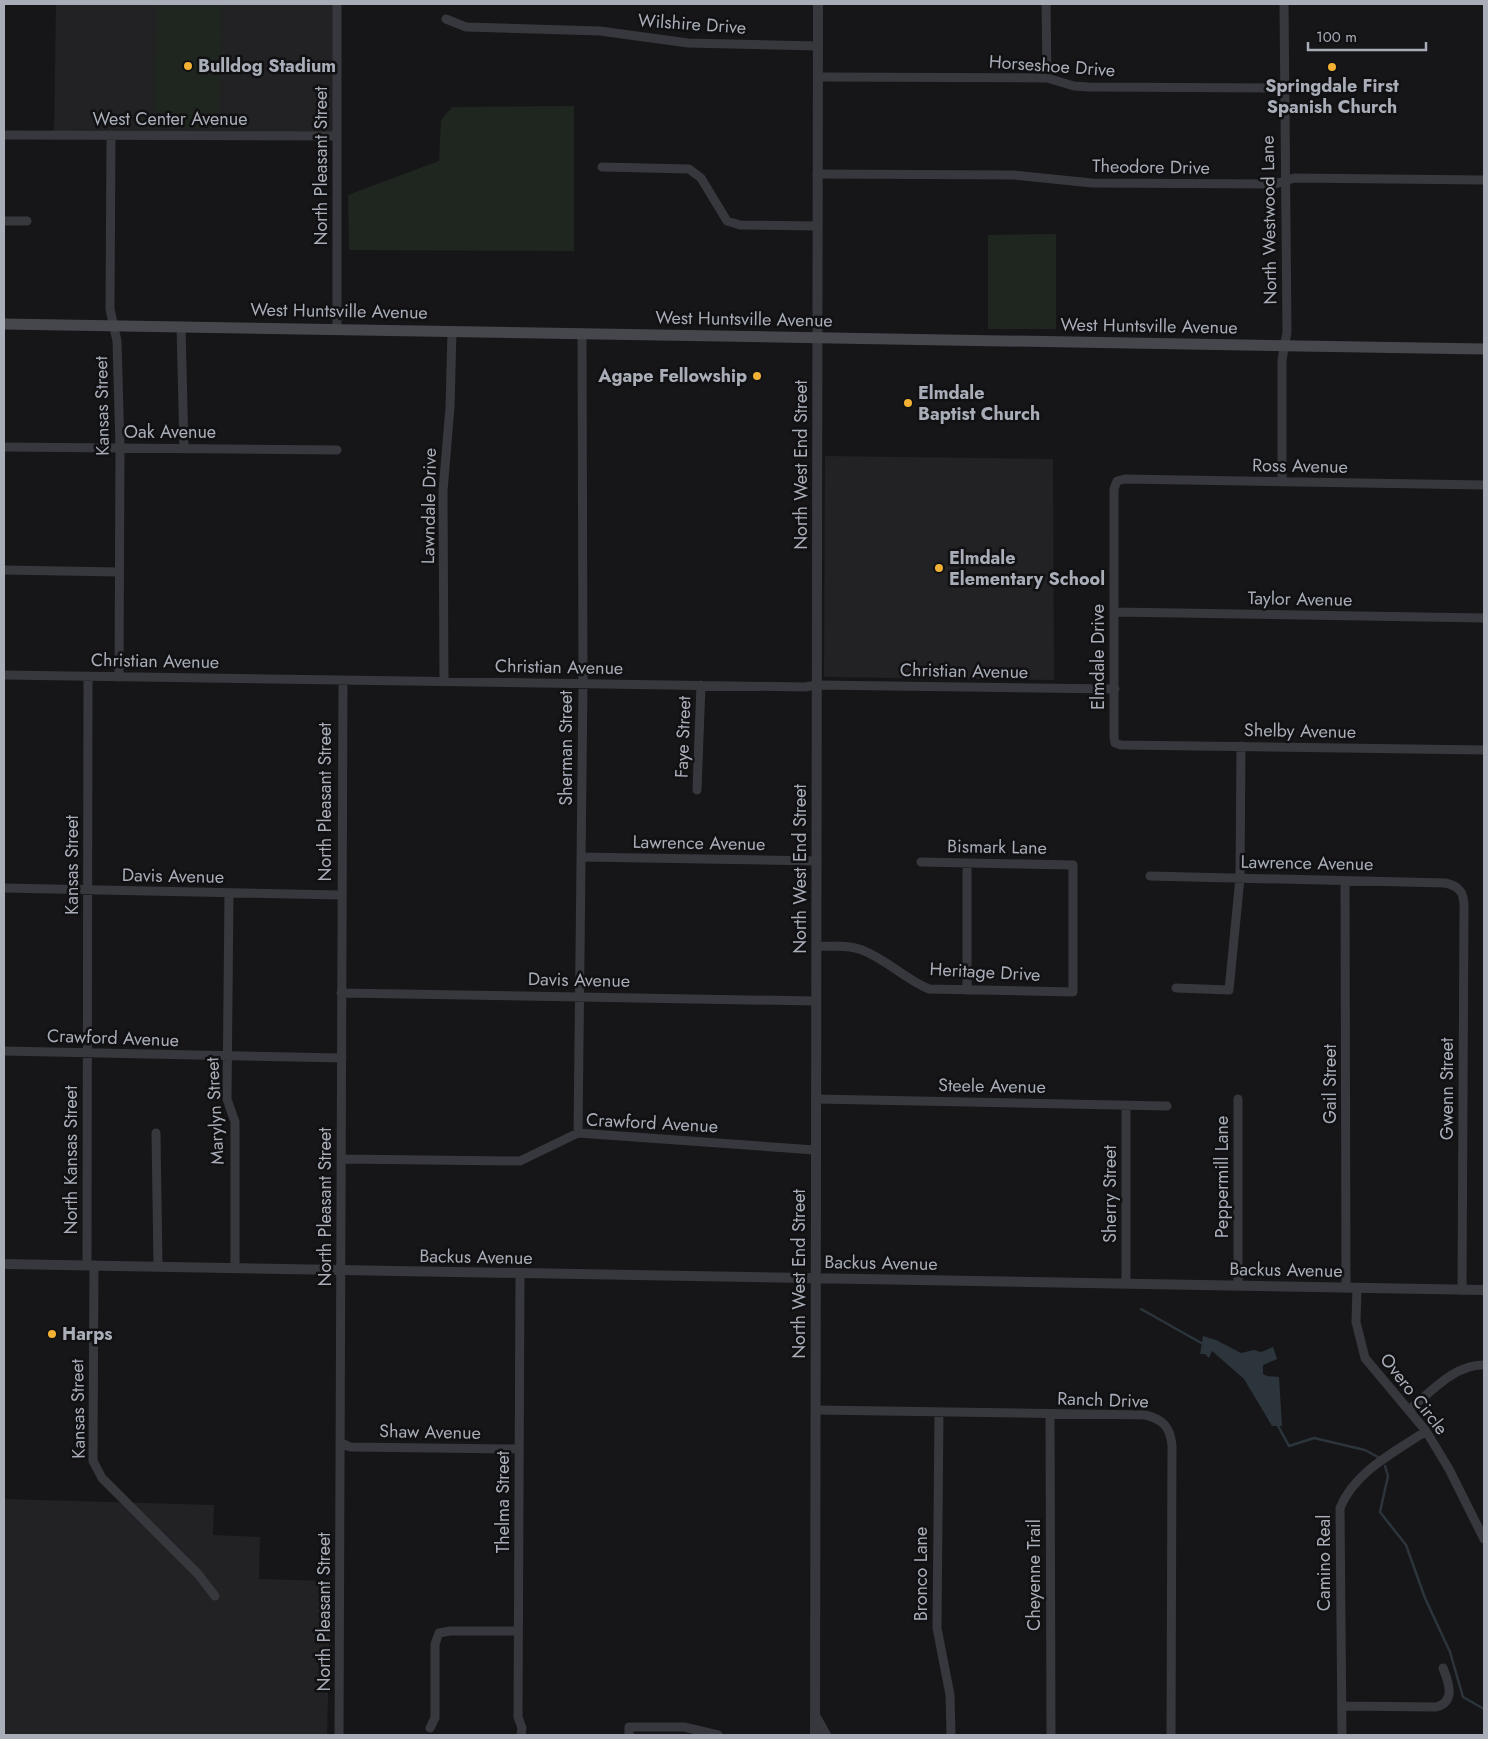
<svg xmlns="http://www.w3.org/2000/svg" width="1488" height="1739" font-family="Jost,sans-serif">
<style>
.built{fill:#222225}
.green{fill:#1e261f}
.water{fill:#2c353c}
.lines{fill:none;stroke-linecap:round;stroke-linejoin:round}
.stream{stroke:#2c353c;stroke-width:2.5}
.minor{stroke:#37383d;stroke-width:9}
.tertiary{stroke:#37383d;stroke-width:10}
.secondary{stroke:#45474d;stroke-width:11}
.poi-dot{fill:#f2b134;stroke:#111113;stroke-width:2}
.labels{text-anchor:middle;stroke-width:5;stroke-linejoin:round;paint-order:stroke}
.street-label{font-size:18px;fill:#a8adb8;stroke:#111113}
.poi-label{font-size:18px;font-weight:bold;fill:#a8adb8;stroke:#111113;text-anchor:start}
</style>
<rect width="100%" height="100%" fill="#161618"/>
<path class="built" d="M56,4h281l-2,132 -281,-1z
M825,456l228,3 1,221 -230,-3z
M4,1499l210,6 -1,30 47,2 -1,42 72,2 -4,154h-323z"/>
<path class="green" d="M156,4h65l-1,124h-65z
M574,106v145l-225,-1 -1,-55 91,-34 2,-41 11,-13z
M1056,234v95h-68v-94z"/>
<path class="water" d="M1203,1336l13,4 25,13 13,-3 7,2 12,-5 4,12 -14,6v9l4,2 12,1 3,49h-10l-28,-47 -32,-28 -3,7 -4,-4h-5z"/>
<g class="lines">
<path class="stream" d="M1141,1309l62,35
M1277,1424l12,22 25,-8 51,12 13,7
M1385,1466l3,10 -8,36 26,33 19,53 25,54 13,45 21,12"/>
<path class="minor" d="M337,4v324
M1046,4l1,74
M446,19l20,8 134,4 88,12 130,3
M818,77l229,1 27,8 15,1 194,1
M4,135l331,1
M111,135l-1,174 7,32 3,107 -1,229
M602,167l87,2 12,9 26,43 13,4 77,1
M817,174l197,1 78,8 183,1 19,-6 190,2
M4,221h23
M181,326l3,123
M4,447l333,3
M1282,482v-122l5,-28 -3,-328
M1484,485l-359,-6 -8,2 -3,8v248l1,6 6,2 363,5
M4,570l115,2
M1114,612l370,6
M4,675l801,12 12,-2 298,4
M444,682l-1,-191 7,-84 2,-76
M697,790l4,-105
M581,857l236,4
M967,863v127
M1150,876l295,7c14,3 19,9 19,23l-2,384
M1345,881l1,407
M4,888l337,7
M229,893l-2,206 8,23v145
M816,946c15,1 32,-2 46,4 24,9 43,29 67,39l144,3v-127l-152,-3
M1176,988l53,2 11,-112 1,-132
M341,993l474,8
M4,1051l338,7
M816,1099l351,7
M1238,1099v186
M1126,1105v178
M156,1133l2,133
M578,1133l5,-450 -1,-350
M342,1159l178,2 58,-28 237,17
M87,1265l1,-588
M94,1265l-1,196 9,17 96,96 17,22
M520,1274l-2,443 4,11 -1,7
M1357,1288l-1,34 9,36 61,73 23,38 35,70
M1410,1409c21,-17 45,-45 74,-44
M816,1410l329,5c18,4 25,12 27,30l-1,290
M939,1412l-2,216 13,67 1,40
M1050,1414l1,321
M340,1442l10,5 169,2
M1342,1706l94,1c20,-5 13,-24 7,-39
M430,1728l5,-10v-74l4,-11 11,-2h68
M339,1735l4,-1055
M629,1735v-8h55l34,8
M1342,1735l-2,-227c15,-37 55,-56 86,-77"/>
<path class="tertiary" d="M4,1264l1480,26
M817,1719l9,16
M815,1735l3,-1731"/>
<path class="secondary" d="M4,324l1480,25"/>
</g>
<g class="poi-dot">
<circle cx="188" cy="66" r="5"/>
<circle cx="1332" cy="67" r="5"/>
<circle cx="757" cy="376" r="5"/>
<circle cx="908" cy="403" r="5"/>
<circle cx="939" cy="568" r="5"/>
<circle cx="52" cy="1334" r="5"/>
</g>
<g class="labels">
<g class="street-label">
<text transform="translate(692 24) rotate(4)" y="6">Wilshire Drive</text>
<text transform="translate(1052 66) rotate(4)" y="6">Horseshoe Drive</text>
<text x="170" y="125">West Center Avenue</text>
<text transform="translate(321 166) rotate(-90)" y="6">North Pleasant Street</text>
<text transform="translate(1151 167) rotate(1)" y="6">Theodore Drive</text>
<text transform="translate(1269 220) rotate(-91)" y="6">North Westwood Lane</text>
<text transform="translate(339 311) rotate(1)" y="6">West Huntsville Avenue</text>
<text transform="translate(744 319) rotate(1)" y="6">West Huntsville Avenue</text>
<text transform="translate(1149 326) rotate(1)" y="6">West Huntsville Avenue</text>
<text transform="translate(102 406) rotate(-91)" y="6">Kansas Street</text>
<text x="170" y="438">Oak Avenue</text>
<text transform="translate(801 465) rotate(-90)" y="6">North West End Street</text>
<text transform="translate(1300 466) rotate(1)" y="6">Ross Avenue</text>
<text transform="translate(429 506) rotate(-89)" y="6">Lawndale Drive</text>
<text transform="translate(1300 599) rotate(1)" y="6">Taylor Avenue</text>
<text transform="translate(1098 657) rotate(-90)" y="6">Elmdale Drive</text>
<text transform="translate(155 661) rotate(1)" y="6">Christian Avenue</text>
<text transform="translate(559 667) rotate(1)" y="6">Christian Avenue</text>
<text transform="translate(964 671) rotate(1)" y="6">Christian Avenue</text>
<text transform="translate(1300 731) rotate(1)" y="6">Shelby Avenue</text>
<text transform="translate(683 737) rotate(-88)" y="6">Faye Street</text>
<text transform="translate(566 748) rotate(-90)" y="6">Sherman Street</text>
<text transform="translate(325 802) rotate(-90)" y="6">North Pleasant Street</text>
<text transform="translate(699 843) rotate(1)" y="6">Lawrence Avenue</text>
<text transform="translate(997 847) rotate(1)" y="6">Bismark Lane</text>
<text transform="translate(1307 863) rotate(1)" y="6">Lawrence Avenue</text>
<text transform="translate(72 865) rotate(-90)" y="6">Kansas Street</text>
<text transform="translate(800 869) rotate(-90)" y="6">North West End Street</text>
<text transform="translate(173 876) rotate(1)" y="6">Davis Avenue</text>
<text transform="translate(985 972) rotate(3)" y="6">Heritage Drive</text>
<text transform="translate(579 980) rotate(1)" y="6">Davis Avenue</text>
<text transform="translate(113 1038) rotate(2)" y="6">Crawford Avenue</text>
<text transform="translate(1330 1084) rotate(-90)" y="6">Gail Street</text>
<text transform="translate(992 1086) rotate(1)" y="6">Steele Avenue</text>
<text transform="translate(1447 1089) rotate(-90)" y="6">Gwenn Street</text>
<text transform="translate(215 1111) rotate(-93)" y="6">Marylyn Street</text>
<text transform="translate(652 1123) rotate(3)" y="6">Crawford Avenue</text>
<text transform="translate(71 1160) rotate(-90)" y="6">North Kansas Street</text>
<text transform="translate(1222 1177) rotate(-90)" y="6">Peppermill Lane</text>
<text transform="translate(1110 1194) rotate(-90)" y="6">Sherry Street</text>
<text transform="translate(325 1207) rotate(-90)" y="6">North Pleasant Street</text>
<text transform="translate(476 1257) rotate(1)" y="6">Backus Avenue</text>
<text transform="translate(881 1263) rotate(1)" y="6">Backus Avenue</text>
<text transform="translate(1286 1270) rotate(1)" y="6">Backus Avenue</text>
<text transform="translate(799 1274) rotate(-90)" y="6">North West End Street</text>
<text transform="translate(1414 1394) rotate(52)" y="6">Overo Circle</text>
<text transform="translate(1103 1400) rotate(2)" y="6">Ranch Drive</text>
<text transform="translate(78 1409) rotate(-91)" y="6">Kansas Street</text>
<text transform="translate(430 1432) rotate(1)" y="6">Shaw Avenue</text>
<text transform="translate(503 1502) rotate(-90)" y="6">Thelma Street</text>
<text transform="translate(1324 1563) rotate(-90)" y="6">Camino Real</text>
<text transform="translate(921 1574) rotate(-90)" y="6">Bronco Lane</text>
<text transform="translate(1034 1575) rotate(-90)" y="6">Cheyenne Trail</text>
<text transform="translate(324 1612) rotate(-90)" y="6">North Pleasant Street</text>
</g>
<g class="poi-label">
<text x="198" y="72">Bulldog Stadium</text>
<text x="1332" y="92" text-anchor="middle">Springdale First<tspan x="1332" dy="21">Spanish Church</tspan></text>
<text x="747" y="382" text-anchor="end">Agape Fellowship</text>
<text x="918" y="399">Elmdale<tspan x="918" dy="21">Baptist Church</tspan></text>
<text x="949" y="564">Elmdale<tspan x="949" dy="21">Elementary School</tspan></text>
<text x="62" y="1340">Harps</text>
</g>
</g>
<rect width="1488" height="1739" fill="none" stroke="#a8adb8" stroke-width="10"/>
<path d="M1308 42v8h118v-8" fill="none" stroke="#a8adb8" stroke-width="2.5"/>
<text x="1316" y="42" font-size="15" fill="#a8adb8" stroke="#111113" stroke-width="4" paint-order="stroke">100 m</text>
</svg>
